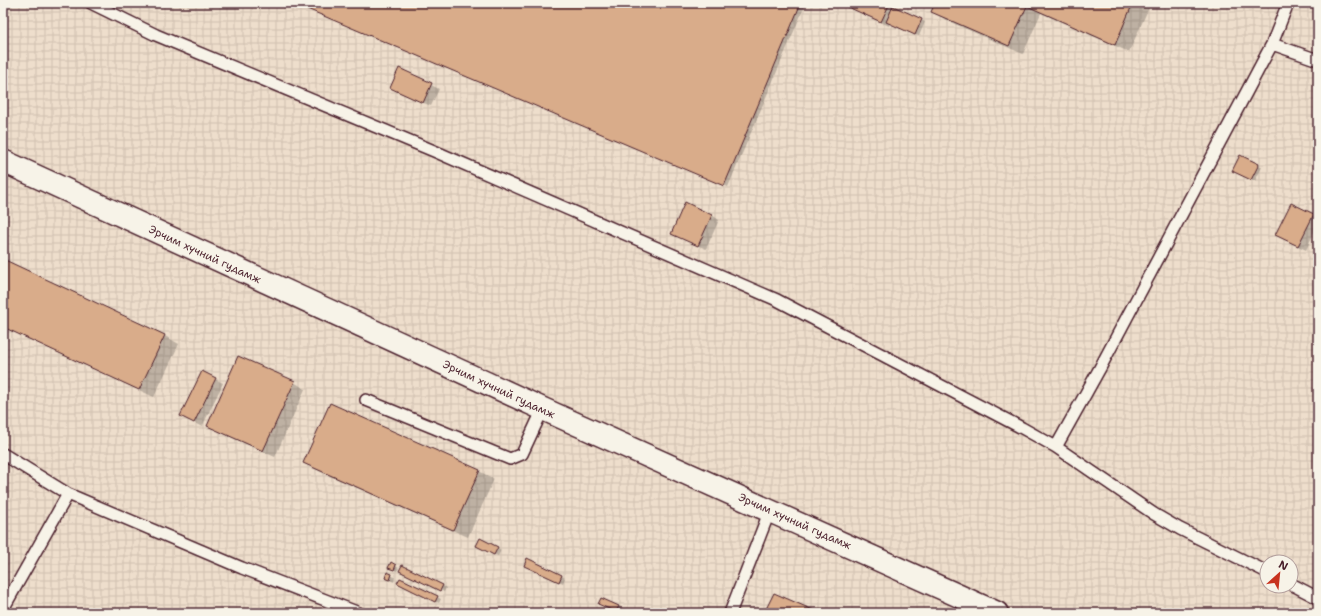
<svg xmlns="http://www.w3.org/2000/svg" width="1321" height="616" font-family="'Shantell Sans',sans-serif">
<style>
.industrial{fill:url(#industrial-grid);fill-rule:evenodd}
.shadow{fill:#0003}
.building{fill:#d9ac8a;stroke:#4a1f2b}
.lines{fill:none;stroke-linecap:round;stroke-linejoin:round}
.lane-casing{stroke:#4a1f2b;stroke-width:14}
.secondary-casing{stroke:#4a1f2b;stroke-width:25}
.lane{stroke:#f7f3e8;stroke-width:11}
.secondary{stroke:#f7f3e8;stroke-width:22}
.labels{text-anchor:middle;stroke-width:3;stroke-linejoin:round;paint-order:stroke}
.street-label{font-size:11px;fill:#4a1f2b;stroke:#f7f3e8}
</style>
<defs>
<pattern id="industrial-grid" width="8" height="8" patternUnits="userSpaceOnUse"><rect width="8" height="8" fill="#eedecc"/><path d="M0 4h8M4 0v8" fill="none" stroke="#cebeaf"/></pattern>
</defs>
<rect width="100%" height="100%" fill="#f7f3e8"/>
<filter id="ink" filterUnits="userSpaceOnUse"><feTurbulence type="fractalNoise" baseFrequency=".025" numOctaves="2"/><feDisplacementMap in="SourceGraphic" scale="8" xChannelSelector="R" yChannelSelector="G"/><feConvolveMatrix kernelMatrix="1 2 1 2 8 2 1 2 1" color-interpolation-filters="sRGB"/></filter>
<g filter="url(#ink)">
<path class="industrial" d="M3,3h1315v610h-1315zM1267,562h24v24h-24z"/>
<path class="shadow" d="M294,3h512l-78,184z
M840,3h42l11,6 1,-2 31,15 -6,14 -29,-13 -1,3z
M936,3h215l-22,49 -88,-39 -18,41 -77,-34 -14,-9z
M399,69l40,20 -8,17 -33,-14z
M1258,165l4,2 -7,14 -18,-8z
M1313,214l5,3v7l-12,26 -22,-11z
M712,215l7,5 -13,29 -27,-12z
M3,261l162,75 14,8 -25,53 -151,-70z
M202,373l21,10 -21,44 -13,-7z
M294,382l11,7 -30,68 -55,-25 -11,-6z
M305,463l174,8 15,8 -26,58 -149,-66z
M481,539l20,11 -3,6 -21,-11z
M396,566l3,2 -2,3 -4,-2z
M529,567l33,9 3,2 -2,5z
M404,572l39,14 3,2 -2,4z
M388,574l7,3 -1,5 -8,-4z
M402,585l35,12 4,2 -2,4z
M602,599l20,9 -2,5 -17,-7z"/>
<path class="building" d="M293,3h508l-77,183z
M839,3h45l5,2 -8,17z
M935,3h198l-18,42 -88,-39 -18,40 -78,-34z
M893,6l29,13 -7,16 -29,-13z
M399,68l33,15 -9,20 -33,-15z
M1240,155l19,9 -8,16 -19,-9z
M685,202l27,13 -14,31 -27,-12z
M1291,203l23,11 -16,32 -23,-11z
M3,259l162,76 -26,55 -136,-63z
M238,356l57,25 -32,70 -56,-25z
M202,371l14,7 -22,45 -14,-7z
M330,403l150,67 -27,60 -150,-67z
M480,538l18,9 -4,8 -18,-9z
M527,558l35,17 -3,7 -35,-16z
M391,562l5,3 -2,5 -6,-2z
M402,565l41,20 -3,6 -41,-20z
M387,572l5,2 -2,6 -5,-2z
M400,578l38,18 -3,6 -38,-19z
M774,593l46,20h-56z
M601,598l18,8 -3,6 -18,-8z"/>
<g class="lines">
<defs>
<path id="lane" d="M91,3l65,32 278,116 343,149 245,128 34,19 98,67 26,15 87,43
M1272,44l46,16
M366,400l144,59 12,-5 21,-45
M1056,447l44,-79 172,-324 16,-41
M3,454l65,40 174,74 117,45
M1291,584l27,14
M3,609l65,-115
M730,613l40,-103"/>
<path id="secondary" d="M3,161l540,248 454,204"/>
</defs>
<use href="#lane" class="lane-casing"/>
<use href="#secondary" class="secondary-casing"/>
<use href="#lane" class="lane"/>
<use href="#secondary" class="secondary"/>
</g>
</g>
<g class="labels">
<g class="street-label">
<text transform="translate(205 254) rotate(25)" y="4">Эрчим хүчний гудамж</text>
<text transform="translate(499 389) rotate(25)" y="4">Эрчим хүчний гудамж</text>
<text transform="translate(795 521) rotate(24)" y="4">Эрчим хүчний гудамж</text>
</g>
</g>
<rect width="1321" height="616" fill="none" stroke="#f7f3e8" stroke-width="16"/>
<rect x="8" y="8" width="1305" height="600" fill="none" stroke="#4a1f2b" stroke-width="1.5" filter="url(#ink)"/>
<g transform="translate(1279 574) rotate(27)"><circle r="19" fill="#f7f3e8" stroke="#b29e9c"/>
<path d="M0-3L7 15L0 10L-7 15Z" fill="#c8321e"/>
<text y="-6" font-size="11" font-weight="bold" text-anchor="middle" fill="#4a1f2b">N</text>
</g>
</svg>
